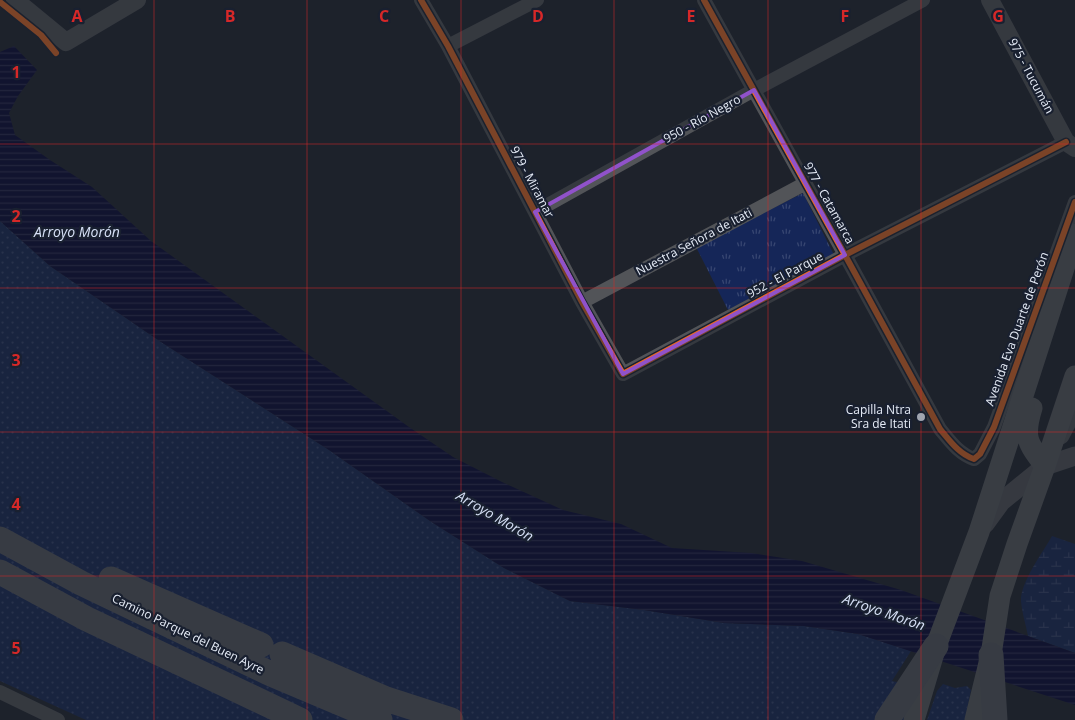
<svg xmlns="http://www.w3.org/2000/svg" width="1075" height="720" font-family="'Open Sans',sans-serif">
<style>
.grass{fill:url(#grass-dots)}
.wetland{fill:url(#wetland-marsh)}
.park{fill:url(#park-tufts)}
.water{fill:url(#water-rules)}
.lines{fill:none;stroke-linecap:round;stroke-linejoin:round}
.minor{stroke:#525458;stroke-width:14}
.tertiary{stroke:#525458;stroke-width:18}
.secondary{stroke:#54565a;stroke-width:19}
.primary{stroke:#5b5e61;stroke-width:21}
.motorway{stroke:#575960;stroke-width:25}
.cycleway-casing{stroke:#192030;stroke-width:9}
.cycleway{stroke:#ed6a23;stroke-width:6}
.marked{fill:none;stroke:#9052ca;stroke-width:4;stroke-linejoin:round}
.grid{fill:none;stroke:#d62828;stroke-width:1;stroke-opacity:0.55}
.poi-dot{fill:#a0a5b0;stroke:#192030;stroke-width:2}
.labels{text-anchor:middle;stroke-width:4.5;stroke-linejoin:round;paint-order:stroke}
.street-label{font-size:12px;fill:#e6ecf7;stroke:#192030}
.poi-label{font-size:12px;fill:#e6ecf7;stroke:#192030;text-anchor:end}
.water-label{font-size:14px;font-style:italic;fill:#d6e0f6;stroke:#192030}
.grid-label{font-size:16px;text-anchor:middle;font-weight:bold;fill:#d62828;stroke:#192030;stroke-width:4.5;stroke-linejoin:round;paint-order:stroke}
</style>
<defs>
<pattern id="grass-dots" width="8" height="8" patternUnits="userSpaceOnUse" patternTransform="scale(1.25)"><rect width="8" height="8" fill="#152658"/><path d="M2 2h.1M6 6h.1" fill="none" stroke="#374671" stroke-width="1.8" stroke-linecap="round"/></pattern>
<pattern id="wetland-marsh" width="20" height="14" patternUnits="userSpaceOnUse" patternTransform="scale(1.25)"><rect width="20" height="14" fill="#152658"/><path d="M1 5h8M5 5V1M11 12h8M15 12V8" fill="none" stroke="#374671"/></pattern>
<pattern id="park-tufts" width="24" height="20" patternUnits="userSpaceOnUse" patternTransform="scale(1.25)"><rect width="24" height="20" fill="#152658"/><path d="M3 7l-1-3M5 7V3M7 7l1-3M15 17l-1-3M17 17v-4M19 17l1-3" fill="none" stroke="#374671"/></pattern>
<pattern id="water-rules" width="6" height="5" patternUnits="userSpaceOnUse" patternTransform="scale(1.25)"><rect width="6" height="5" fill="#040333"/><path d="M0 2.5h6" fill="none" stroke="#292851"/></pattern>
</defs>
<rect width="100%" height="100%" fill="#1e222b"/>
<path class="grass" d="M0,221l50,45 111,76 168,108 101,71 74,47 66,33 74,9 80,13 80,3 54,8 53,17 -19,30 19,4 3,35h-828l-86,-39z
M943,684l12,4 12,-2 4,4 -6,30h-38l10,-29z"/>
<path class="wetland" d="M1052,536l23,8v109l-47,-17c-2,-11 -6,-23 -7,-35 -1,-18 22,-49 31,-65z"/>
<path class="park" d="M803,193l31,62 -106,55 -32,-63z"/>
<path class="water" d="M14,46l23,24 -19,26 -9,17 6,22 35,25 42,27 59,54 258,186 44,30 49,25 61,28 58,14 51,24 79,5 51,8 99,29 174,63v52l-217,-71 -54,-8 -80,-3 -80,-13 -74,-9 -66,-33 -74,-47 -101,-71 -168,-108 -111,-76 -50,-45v-169z"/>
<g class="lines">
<path class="minor" d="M421,0l27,46 134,256 41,72 222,-119 221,-113
M704,0l141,255 95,174c10,12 19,25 34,30l6,-5 14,-27 81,-225
M448,46l89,-46
M535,212l219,-122 169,-90
M582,302l224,-119
M1062,437l13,-25
M0,692l58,28"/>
<path class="tertiary" d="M15,0l51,42 71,-42
M990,0l76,142 9,6"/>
<path class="secondary" d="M985,524l16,-22 44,-36 30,-10"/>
<path class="primary" d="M1032,408c-9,29 -5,35 13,58
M914,720l22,-74 43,-114 96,-298
M975,720l16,-65 9,-59 17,-52 28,-78 30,-90"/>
<path class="motorway" d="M0,539l81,44 190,91 109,46
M0,572l87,47 213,101
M111,579l150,66
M282,654l104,45 65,21
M991,655l4,65
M887,720l49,-74"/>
<defs>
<path id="cycleway" d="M421,0l27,46 134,256 41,72 222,-119 221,-113
M704,0l141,255 95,174c10,12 19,25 34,30l6,-5 14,-27 81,-225
M0,2l41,33 15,18"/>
</defs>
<use href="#cycleway" class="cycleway-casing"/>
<use href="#cycleway" class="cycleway"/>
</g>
<path d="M0 0H1075V720H0ZM754,90l91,165 -222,119 -88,-162z" fill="#1e222b" fill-opacity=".55" fill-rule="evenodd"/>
<path class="marked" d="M754,90l91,165 -222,119 -88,-162z"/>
<path class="grid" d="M154,0v720M307,0v720M461,0v720M614,0v720M768,0v720M921,0v720M0,144h1075M0,288h1075M0,432h1075M0,576h1075"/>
<circle class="poi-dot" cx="921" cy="417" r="5"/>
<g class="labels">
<g class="street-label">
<text transform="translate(1031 76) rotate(62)" y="4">975 - Tucumán</text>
<text transform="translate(702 119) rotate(-29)" y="4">950 - Río Negro</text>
<text transform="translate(532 182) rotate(62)" y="4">979 - Miramar</text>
<text transform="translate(829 203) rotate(61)" y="4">977 - Catamarca</text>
<text transform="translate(694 242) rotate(-28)" y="4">Nuestra Señora de Itati</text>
<text transform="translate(785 275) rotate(-28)" y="4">952 - El Parque</text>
<text transform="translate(1017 329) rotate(-70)" y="4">Avenida Eva Duarte de Perón</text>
<text transform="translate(188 634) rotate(26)" y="4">Camino Parque del Buen Ayre</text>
</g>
<g class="poi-label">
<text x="911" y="414">Capilla Ntra<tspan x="911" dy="14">Sra de Itati</tspan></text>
</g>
<g class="water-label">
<text x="77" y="237">Arroyo Morón</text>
<text transform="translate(495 516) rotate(30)" y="5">Arroyo Morón</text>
<text transform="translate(884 612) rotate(19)" y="5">Arroyo Morón</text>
</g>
</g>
<g class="grid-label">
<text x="77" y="22">A</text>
<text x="230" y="22">B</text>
<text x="384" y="22">C</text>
<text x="538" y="22">D</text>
<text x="691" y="22">E</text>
<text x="845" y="22">F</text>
<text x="998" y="22">G</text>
<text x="16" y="78">1</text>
<text x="16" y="222">2</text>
<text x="16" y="366">3</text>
<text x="16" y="510">4</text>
<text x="16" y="654">5</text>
</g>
</svg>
